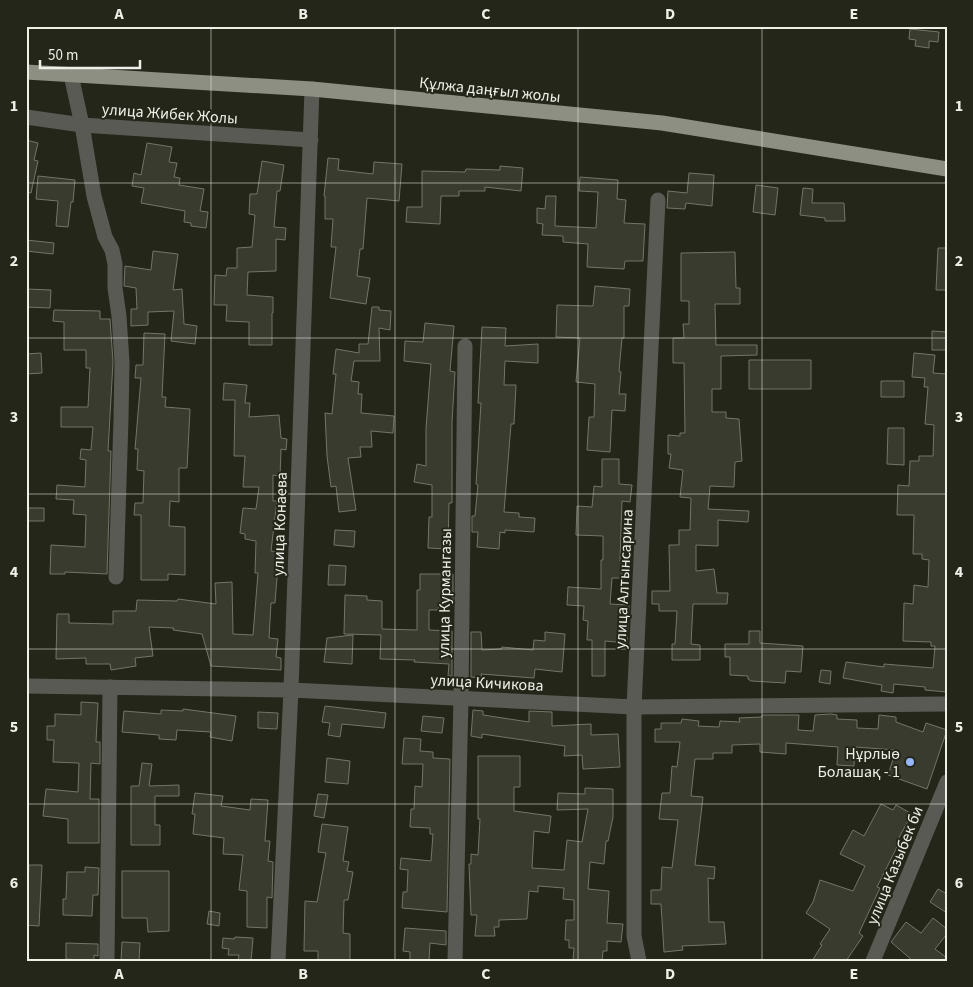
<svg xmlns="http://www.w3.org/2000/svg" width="973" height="987" font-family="'Source Sans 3',sans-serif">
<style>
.building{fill:#393b2e;stroke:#737567}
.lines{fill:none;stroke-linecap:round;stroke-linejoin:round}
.minor{stroke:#595a54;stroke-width:15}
.major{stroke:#8d8f82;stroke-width:15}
.grid{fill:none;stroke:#eeefe7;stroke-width:1;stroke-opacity:0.55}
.poi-dot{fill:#95b6fd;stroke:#24261a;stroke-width:2}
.labels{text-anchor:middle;stroke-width:4;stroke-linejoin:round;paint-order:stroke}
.street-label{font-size:16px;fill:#eeefe7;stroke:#24261a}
.poi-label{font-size:16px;fill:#eeefe7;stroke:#24261a;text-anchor:end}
.neatline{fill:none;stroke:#eeefe7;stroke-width:2}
.grid-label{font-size:16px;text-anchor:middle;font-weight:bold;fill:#eeefe7}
</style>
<rect width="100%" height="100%" fill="#24261a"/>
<path class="building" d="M910,29l29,3 -1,10 -9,-1v7l-14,-2 1,-6 -7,-1z
M26,140l12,3 -4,17 4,1 -7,32 -5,-1z
M147,143l25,4 -3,15 8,1 -3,14 6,1 -1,7 25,4 -4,22 8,1 -2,16 -15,-2v-3l-7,-1 1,-11 -44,-8 3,-15 -12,-2 2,-13 7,2z
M328,158l11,1 -1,11 35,4 1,-12 28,2 -3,37 -32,-3 -4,51h-3l-3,27 13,2 -4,26 -36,-6 6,-51h-5l2,-28h-8v-23h-1z
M262,161l22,4 -4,26h-3l-3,36 12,1 -1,12 -9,-1v32l-28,1 -1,23 26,2v16h-1v32h-23v-23l-23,-1 1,-16h-13l1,-30 11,1 1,-8h10v-20l15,-1 3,-32 -6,-1 1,-20h7z
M500,166l23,2 -2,23 -36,-4v4h-26v5h-18l-1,28 -34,-2 1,-15h15v-36l43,1 1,-3 34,1z
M689,173l25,2 -2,31 -26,-3 -1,6 -18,-1 1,-17 19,2z
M38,176l37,4 -2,22h-2l-3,25 -12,-1 2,-25 -22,-2z
M580,177l38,3 -1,19 9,1 -2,23 21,1 -2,37h-18l-1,8 -37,-2 1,-23 -25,-2v-6l-21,-1 1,-11 -6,-1v-15l8,1 1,-13h10l-1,30 41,2 2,-36 -19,-1z
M756,185l22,3 -3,27 -22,-3z
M803,188l10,1 -1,14h32l1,18h-20v-3l-25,-3z
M26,240l28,3 -1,11 -27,-3z
M938,248h9v42h-11z
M153,251l25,3 -5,36 9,-1 2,35 13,2 -2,18 -24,-3 3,-30 -26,1v13l-17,1v-17h6l-1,-21 -12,-2 1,-20 26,4z
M735,252l1,36h4v16h-25l1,41h41v10l-36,1v33h-9v23h14v6l13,1 3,42 -7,1 -1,25 -24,-1 -2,23 41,2 -1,11 -30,-2v26l-22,-1v26l18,-2 3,24h11l-1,11h-34l-2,40 9,1v15h-28v-16h3l2,-33h-18v-7h-7v-13h18l-1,-46h10v-15h11l1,-32 -11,-1 3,-27 -14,-2 2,-14h-3v-19l12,1v-3h5l-1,-70h-11v-25h11l-1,-14h6v-23h-8v-48z
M595,286l35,3 -1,17h-5v32h-2l-3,33 2,1 -2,22h7l-1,17 -13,-1 -2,42 -23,-2 2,-33h5l1,-33 -19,-2 4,-44 -24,-1 1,-32 36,1z
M26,289l25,1 -1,18 -24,-1z
M372,307h7v3l12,1 -1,19 -11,-2 1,33h-26l-3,20 8,1 -1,12h4l-1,19 33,3 -1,17 -22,-2 1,16h-12l1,10 -13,1 8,52 -17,2 -3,-26 -5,1 -4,-31 -2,-43 7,1 4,-40h-3l3,-25 23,4v-9h9z
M54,310l46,1v8h10l3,43 -5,89h3l-4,123 -42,-2v2h-15l1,-29 34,2 1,-32 -13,-1 1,-14 -18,-1 1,-14 28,2 1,-27 -6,-1 1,-10 10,1 2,-23h-32v-20h27l2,-39h-4v-18h-22v-28l-11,-1z
M425,323l29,3 -4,45 5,1 -3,50v81h-3l-1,46 -20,-1 1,-31h3v-32l-18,-3 3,-18 9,2v-38l5,-64 -27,-3 1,-20 18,1z
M482,327l24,1 -1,18 33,-2v19l-33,-2 -1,24h12l-2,39h-3l-7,88 15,1v4l16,1 -1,14 -29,-2v3l-5,-1 -1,17 -22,-2 1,-15h-6v-16h3l3,-31 -2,-1 5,-81h-3z
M932,331l15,1v18h-15z
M144,333l21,1 -3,63h4l-1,10 25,2 -3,59h-8v34l-9,-1 -1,25 16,1v48l-17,-1v6h-27v-65h-7l1,-12h8l1,-32 -7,-1 1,-21h-3l6,-71h-6l1,-13h7z
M41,353l1,20 -16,1v-20z
M914,353l21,2 -2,18 14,1v318l-22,-2v-3l-31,-3 -1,9 -12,-2 1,-6 -39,-7 3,-16 38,5v-3l49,4 2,-22h-4v-4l-28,-1 1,-38 9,1 1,-19 14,2 1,-27 -7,-1v-5h-9l1,-39h-17l1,-30 11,1 1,-25h9v-5h14l1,-31 -9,-1 3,-37h-4l1,-9 -13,-1z
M749,360h62v29h-62z
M881,381h23v16h-23z
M224,383l23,2 -2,18h5l-1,14 30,-2 2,23 6,1 -1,11 -5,-1 -1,27 -7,-1v26h4l-6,50 8,1 -4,51h-4l-2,35 9,1 -2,18 5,1v12l-70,-4 -9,-32 -29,-4 1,-2 -25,-1 4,29 -18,2 1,8 -25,4 -1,-6h-24v-6l-30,1 1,-45h12v9l44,1v-13h23l1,-11 40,1 1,-2 38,5 -1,-21 17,-1 1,52 20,1 5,-62h-3l1,-32 -11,-2v-5l-5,-1 3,-25 13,1 3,-22h-16l2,-31h-11l1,-56h-12z
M888,428h16v37l-17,-1z
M602,459h17v25l13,1 -2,17 -8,-1 -2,60h2v17h-10l-2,26 19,1 -2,38 -22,-2v35h-13v-36h-5l1,-19 -5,-1 1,-14 -17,-1 1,-18 33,2v-29h2v-24l-27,-1 1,-29 15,1 2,-21 8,1z
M26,508h18v13h-18z
M335,530l20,1 -1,16 -20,-2z
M329,565l17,1 -1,19h-17z
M420,574h33v29h-14l-1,7h-9v20l23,1v45h-4l1,-12 -35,-2 1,-2 -35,-1 1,-24 -37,-1 1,-39 22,1v4l15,1v28l35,1v-40h3z
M749,631h11v12l43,3 -2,26 -15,-1 -1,12 -34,-2 -3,-2v-3l-18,-1v-18h-5v-13h24z
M471,632h10l1,18 19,-1 1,-2 31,3 1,-10 11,1v-9l20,2 -3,38 -27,-3 -1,9 -53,-4 1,4 -11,-1z
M353,635l-1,29 -28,-2 3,-24z
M821,670l10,1 -1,13 -11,-2z
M81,702l17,1 -2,39h4v22l-9,-1 -1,36h9v44h-31v-24l-25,-3 3,-27 32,3 1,-29 -26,-1 1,-22h-7v-14h8v-12l26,1z
M325,706l61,7 -2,15 -42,-4 -2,13 -12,-2 2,-12 -8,-1z
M183,709l53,7 -4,25 -22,-4 1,-5 -34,-2 -1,10 -17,-1v-4l-37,-3 2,-21 37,3v-4l22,1z
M473,710l10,1v4l46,7v-11l23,1v14l39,-2v11l27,-1 2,33 -37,2 -1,-14 -18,1 1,-10 -83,-12v4l-11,-2z
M258,712l20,1 -1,16 -19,-1z
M831,714l6,1v4l20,1v8l21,1 1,-14 17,2v5l27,10 3,-9 21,7 -20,59 -39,-14 8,-25 -41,-3 -1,19 -17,-1 1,-18 -52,-4v11l-26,-2v-8l-28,1v8h-19v6h-18l-4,37 12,1 -8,68 20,2 -1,12 -6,-1 1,44h15l2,22 -44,2 1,4 -19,2 -3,-48h-10v-14h10l1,-23 10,1 6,-48 -19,-1 3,-26h8l2,-27 5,1 3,-25h-25v-13h6v-6h20l1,-4 17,2 -1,5 21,1 1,-6 20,1 -1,-4 23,-1v-2h37l-1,15 15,1 2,-16z
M423,716l21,2 -2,15 -21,-2z
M404,738l17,1 -1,12 13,1v6l17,1 -3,153 -45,-4 1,-16h4l1,-22 -8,-1 1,-11 30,3 2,-27h-3v-6l-20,-1 1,-18h3l1,-23 7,1 1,-23h-21z
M478,756h42v31h-6v24l37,5 -2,17 -15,-2 -2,37 32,2 3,-30 15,2 6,-33 -31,1 1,-17 27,1v-6l28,1v28l-5,24h-2l-2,23 -14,-2 -2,27 21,2 -2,32 16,1 -2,18 -14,-1v10h-4l-1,10h-29l1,-13h-5v-8h-4l1,-20h8v-20l-11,-1 1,-11 -26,-2v6l-9,-1 -2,28 -28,1v7h-5l1,9h-20l2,-21h-6l-2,-51h2v-10l7,1 2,-36h-2z
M327,758l23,3 -2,23 -23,-2z
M142,763l10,1 -3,22 30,-1v11h-24v29h5v20h-29v-59h8z
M195,793l28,3 -2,10 29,4 1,-11 17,1 -3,41h5l-2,20 5,1 -1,36 -5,-1v31l-20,-1v-36l-8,-1 4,-35 -20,-1 1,-16 -31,-4 2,-20h-3z
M318,794l10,1 -4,23 -10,-2z
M881,804l12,6 3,-5 16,9 -16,29 2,2 -21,42 3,1 -21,45 4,3 -17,25h-34l10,-16 -2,-1 10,-15 -24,-16 7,-11 7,-22 33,11 12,-25 -25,-12 13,-24 11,6z
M322,824l26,3 -5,34 6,1 -2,9 6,1 -5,28h-4l-1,33 7,1v26h-32v-9h-14l1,-50 12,1 9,-49 -8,-1z
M29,865h13l-3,61 -13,-1v-38h2z
M85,867l14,1 -1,27h-5l-1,21 -29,-1v-16h3l1,-27h18z
M122,871h47v60l-21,1 -1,-14h-25z
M938,889l9,5v19l-17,-11z
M209,911l11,2 -1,13 -12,-2z
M933,918l14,11v5l-12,15 12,9v3h-34l-22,-19 15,-20 15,11z
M405,928l41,3v14l-16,-2 -1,18h-19v-9l-7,-1z
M235,937l18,1 -2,23h-13l1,-6h-11l1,-6 -7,-1 1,-10 11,1z
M122,942l18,1 -1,18h-18z
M66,943l32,1v12l-4,-1v6l-28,-2z"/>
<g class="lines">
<path class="minor" d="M71,75l11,50 12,71 11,41 7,13 3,14v24l4,28 3,46 -1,57 -5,158
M26,117l56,8 229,15
M26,686l265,4 343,17 313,-3
M107,961l3,-274
M278,961l13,-271 21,-601
M455,961l6,-263 4,-352
M639,961l-5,-25v-229l24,-507
M873,961l74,-179"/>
<path class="major" d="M26,72l286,17 350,34 285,46"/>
</g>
<path class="grid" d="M211,26v935M395,26v935M578,26v935M762,26v935M26,183h921M26,338h921M26,494h921M26,649h921M26,804h921"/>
<circle class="poi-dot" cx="910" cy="762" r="5"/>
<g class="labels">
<g class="street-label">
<text transform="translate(490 89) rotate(6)" y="6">Құлжа даңғыл жолы</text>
<text transform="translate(170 113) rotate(4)" y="6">улица Жибек Жолы</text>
<text transform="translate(279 524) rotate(-88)" y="6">улица Конаева</text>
<text transform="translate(623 579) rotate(-87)" y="6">улица Алтынсарина</text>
<text transform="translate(444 593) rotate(-89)" y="6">улица Курмангазы</text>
<text transform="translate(487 682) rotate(3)" y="6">улица Кичикова</text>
<text transform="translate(894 865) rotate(-68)" y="6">улица Казыбек би</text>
</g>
<g class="poi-label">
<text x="900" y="759">Нұрлыө<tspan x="900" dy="18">Болашақ - 1</tspan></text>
</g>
</g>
<rect width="973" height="987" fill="none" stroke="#24261a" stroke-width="55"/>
<path d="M40 60v8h100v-8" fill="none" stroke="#eeefe7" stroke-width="2.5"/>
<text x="48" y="60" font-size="15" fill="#eeefe7" stroke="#24261a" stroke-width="4" paint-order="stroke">50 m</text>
<rect x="28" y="28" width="918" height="932" class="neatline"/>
<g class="grid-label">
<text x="119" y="19">A</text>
<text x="303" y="19">B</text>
<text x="486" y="19">C</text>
<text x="670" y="19">D</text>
<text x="854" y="19">E</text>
<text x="14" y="111">1</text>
<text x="959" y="111">1</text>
<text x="14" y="266">2</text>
<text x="959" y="266">2</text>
<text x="14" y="422">3</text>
<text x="959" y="422">3</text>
<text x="14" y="577">4</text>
<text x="959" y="577">4</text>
<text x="14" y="732">5</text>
<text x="959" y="732">5</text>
<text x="14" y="888">6</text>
<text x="959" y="888">6</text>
<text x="119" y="979">A</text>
<text x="303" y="979">B</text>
<text x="486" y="979">C</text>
<text x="670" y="979">D</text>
<text x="854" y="979">E</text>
</g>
</svg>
